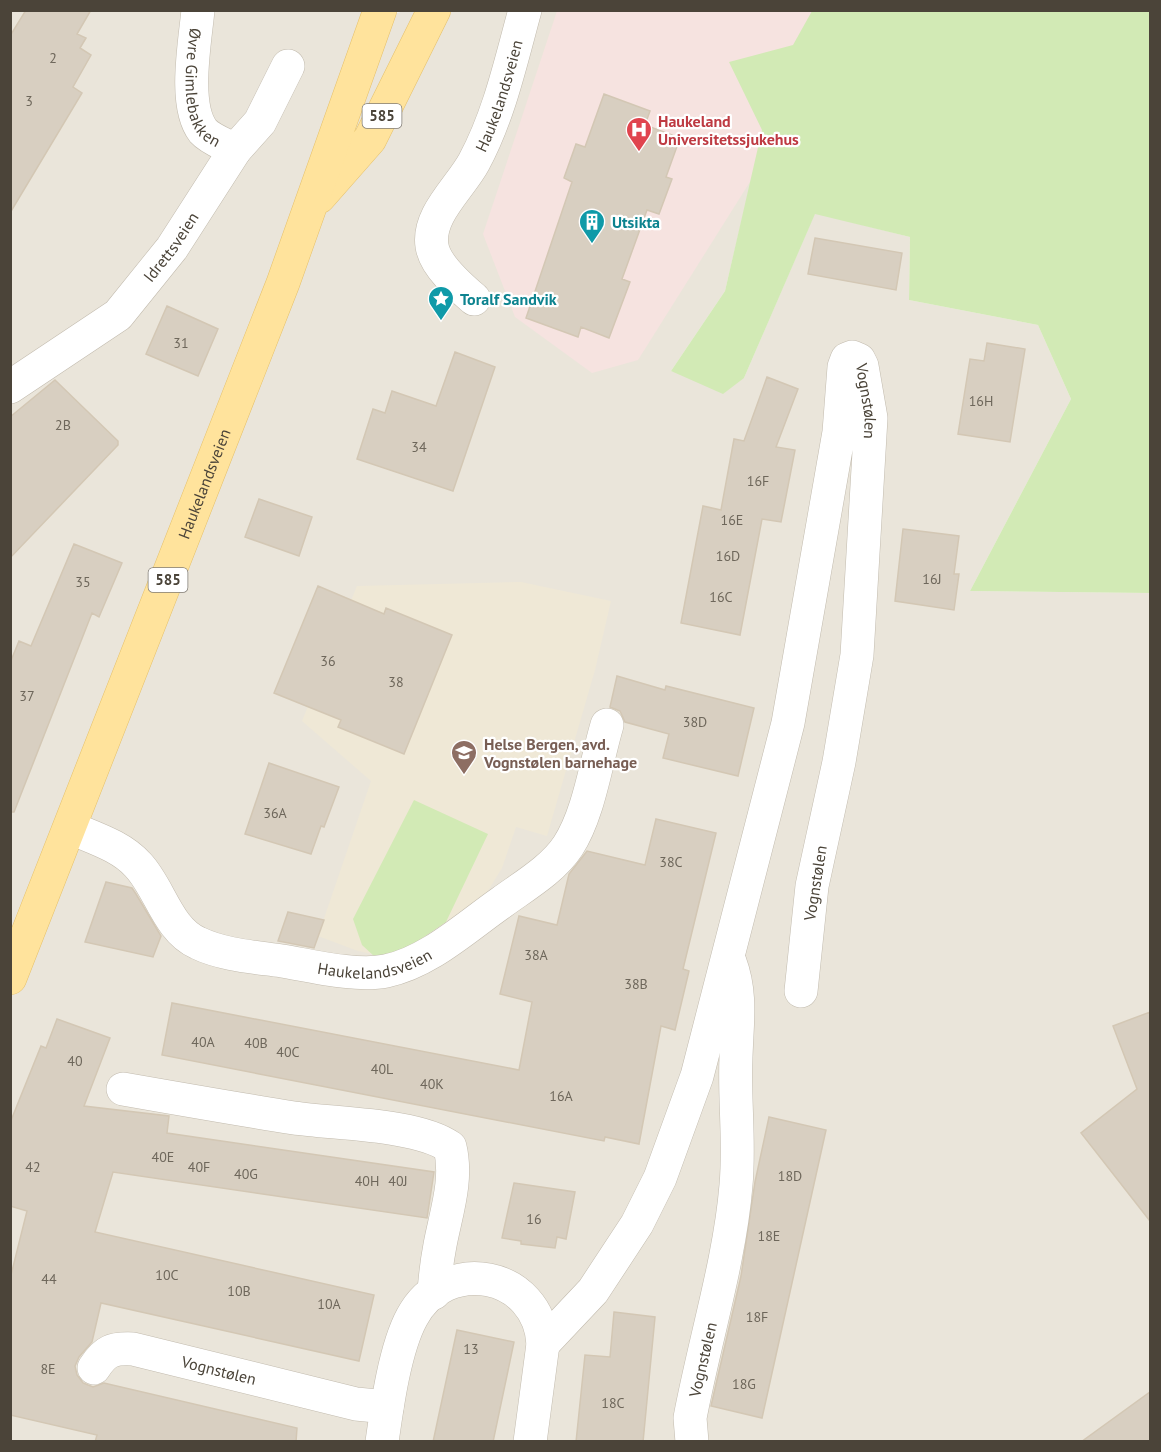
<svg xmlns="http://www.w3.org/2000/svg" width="1161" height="1452" font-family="'PT Sans',sans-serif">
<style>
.residential{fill:#eae5da}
.education{fill:#efe8d6}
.medical{fill:#f6e3e0}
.green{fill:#d2eab5}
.building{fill:#d8cfc1;stroke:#d3c7b4;stroke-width:1.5}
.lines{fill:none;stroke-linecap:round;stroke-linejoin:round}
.street-casing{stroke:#c2bbae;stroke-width:34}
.primary-casing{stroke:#e6c16a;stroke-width:34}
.street{stroke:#fff;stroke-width:33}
.primary{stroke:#ffe39c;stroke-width:33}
.labels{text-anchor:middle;stroke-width:4.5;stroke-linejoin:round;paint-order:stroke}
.number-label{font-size:14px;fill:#6e675b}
.shield{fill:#fff;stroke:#817c74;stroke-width:1.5}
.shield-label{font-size:15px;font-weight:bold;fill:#4b4439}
.street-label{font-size:16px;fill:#4b4439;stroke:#fff}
.health-label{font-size:16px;font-weight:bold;fill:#be3a42;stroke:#fff;text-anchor:start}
.culture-label{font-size:16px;font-weight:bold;fill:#0d838f;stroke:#fff;text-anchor:start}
.education-label{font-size:16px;font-weight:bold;fill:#785e54;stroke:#fff;text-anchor:start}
</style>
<rect width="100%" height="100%" fill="#f6f3ec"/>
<path class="residential" d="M408,10l163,1 192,119 -38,161 -54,80 73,7 71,-165 95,24 -1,63 129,25 33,74 -101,192 180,2v848h-1139l-1,-1430h383v3z"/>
<path class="education" d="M521,582l90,19 -16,69 -48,166 -31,-9 -14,41 -16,26 -91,65 -37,-8 -40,-15 53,-155 -69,-60 55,-135z"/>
<path class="medical" d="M557,11h294l-32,61 -181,288 -46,13 -77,-56 -32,-83z"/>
<path class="green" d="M812,11h338v582l-180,-2 101,-192 -33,-74 -129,-25 1,-63 -95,-23 -71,164 -21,16 -52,-23 54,-80 37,-161 -33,-68 64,-17z
M414,800l74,34 -42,88 -50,34 -21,1 -13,-12 -9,-26z"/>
<path class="building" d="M26,10h65l-14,24 9,4 -6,10 11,7 -18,32 9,6 -72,120v-177z
M604,94l46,17 -5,14 35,13 -14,39 6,2 -13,35 -12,-4 -25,69 8,3 -21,56 -28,-11 -3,10 -52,-19 46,-136 -8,-4 12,-34 9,3z
M815,238l87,15 -6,37 -88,-16z
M167,306l51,23 -20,47 -52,-22z
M987,343l38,6 -15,93 -52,-8 12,-75 14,2z
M455,352l40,15 -42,124 -96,-32 16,-50 12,4 7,-22 44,15z
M767,377l31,12 -22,58 19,3 -14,72 -19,-3 -22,116 -59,-12 22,-117 18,4 13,-71 10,2z
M55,380l63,61v4l-108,113v-141z
M259,499l53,18 -13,39 -54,-19z
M903,529l56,7 -5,38h5l-5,36 -59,-9z
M74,544l48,19 -23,54 -7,-4 -78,199h-4v-149l9,-22 12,5z
M318,586l66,28 2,-6 66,27 -48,119 -66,-27 3,-7 -67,-27z
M617,676l48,14 1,-4 88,22 -16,68 -75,-18 6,-24 -44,-12 -5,-11 -10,-4z
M269,763l70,24 -15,40 -3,-1 -10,28 -66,-20z
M656,819l60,14 -33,136 6,2 -14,59 -14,-4 -22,118 -34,-7 -1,4 -442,-86 10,-52 347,67 13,-68 -32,-8 19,-78 38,9 12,-51 18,-23 58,14z
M106,882l26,6 4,6 25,42 -8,21 -68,-15z
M288,912l36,8 -10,28 -36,-7z
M1150,1012v209l-69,-88 56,-44 -24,-63z
M57,1019l53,19 -26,68 85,10 -2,17 267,39 -7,46 -314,-46 -18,60 279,63 -15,66 -258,-58 -9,39 -13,15 -4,9 2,9 6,8 10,4 11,-4 193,45 -1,14h-201l2,-7 -87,-20v-136l17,-68 -17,-5v-83l31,-77 5,2z
M769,1117l57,13 -64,288 -51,-12 30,-130 14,-94z
M514,1183l61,9 -9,47 -9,-2 -2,11 -34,-4v-3l-19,-3z
M614,1312l41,5 -12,125h-67l9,-87 25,2z
M457,1330l57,12 -21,100h-60z
M1150,1392v50h-69z"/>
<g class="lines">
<defs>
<g id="street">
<path id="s1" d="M198,10c-3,32 -15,95 5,121 7,8 23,14 32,19"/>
<path id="s2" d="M474,299c-14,-12 -39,-33 -42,-53 -5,-31 28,-58 42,-84 25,-46 37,-101 51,-152"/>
<path id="s3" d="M10,387l108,-72 54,-67 63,-98 25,-28 28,-56"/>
<path id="s4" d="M71,828c23,10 50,18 67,37 22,23 29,64 60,78 25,12 56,14 84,18 30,5 74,16 104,10 43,-9 80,-44 116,-69 22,-16 51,-33 66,-56 21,-32 28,-84 39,-121"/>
<path d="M123,1089c57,10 114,20 171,29 42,6 124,6 156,29 8,33 -4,66 -10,98 -3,16 -5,32 -6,48"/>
<path id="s5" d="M543,1344l50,-53 44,-67 23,-46 37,-102 91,-353 51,-291 5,-65 3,-8 5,-2 7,3 3,6 9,52 -14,237 -18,107 -27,124 -11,105"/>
<path id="s6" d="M94,1368c11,-17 18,-20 39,-19l223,55 31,3"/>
<path d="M382,1442c5,-36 13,-94 30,-125 34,-63 127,-45 131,27l-13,98"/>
<path id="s7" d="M692,1442l-2,-24c14,-75 40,-158 46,-233 4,-43 -2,-85 0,-128 1,-34 6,-63 -6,-95"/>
</g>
<g id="primary">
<path d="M319,197l51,-58 64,-129"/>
<path id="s8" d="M10,978l273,-695 97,-273"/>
</g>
</defs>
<use href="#street" class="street-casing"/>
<use href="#primary" class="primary-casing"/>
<use href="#street" class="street"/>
<use href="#primary" class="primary"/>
</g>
<defs>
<symbol id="hospital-pin" viewBox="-11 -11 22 30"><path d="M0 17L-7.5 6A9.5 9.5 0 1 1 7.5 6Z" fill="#e0444e" stroke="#fff"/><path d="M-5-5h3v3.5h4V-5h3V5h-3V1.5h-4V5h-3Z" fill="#fff"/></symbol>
<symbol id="building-pin" viewBox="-11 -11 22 30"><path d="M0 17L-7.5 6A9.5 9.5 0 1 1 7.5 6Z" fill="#0f9aa8" stroke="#fff"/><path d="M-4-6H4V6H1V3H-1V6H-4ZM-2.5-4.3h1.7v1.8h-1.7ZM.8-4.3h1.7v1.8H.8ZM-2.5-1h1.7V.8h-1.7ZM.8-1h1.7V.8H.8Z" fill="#fff"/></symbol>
<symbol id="sight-pin" viewBox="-11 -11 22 30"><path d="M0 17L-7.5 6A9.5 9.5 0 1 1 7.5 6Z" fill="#0f9aa8" stroke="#fff"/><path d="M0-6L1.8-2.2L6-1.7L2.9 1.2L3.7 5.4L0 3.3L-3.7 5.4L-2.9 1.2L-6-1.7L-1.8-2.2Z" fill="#fff"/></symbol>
<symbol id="school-pin" viewBox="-11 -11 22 30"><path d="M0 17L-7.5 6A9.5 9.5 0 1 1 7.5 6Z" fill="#8d6e63" stroke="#fff"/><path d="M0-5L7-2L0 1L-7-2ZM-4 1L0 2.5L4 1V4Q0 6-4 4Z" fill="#fff"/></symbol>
</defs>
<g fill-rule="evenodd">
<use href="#hospital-pin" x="624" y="115" width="30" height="40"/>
<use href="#building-pin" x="577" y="207" width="30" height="40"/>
<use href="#sight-pin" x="426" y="284" width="30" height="40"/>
<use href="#school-pin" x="449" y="738" width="30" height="40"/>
</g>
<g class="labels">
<g class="number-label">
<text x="53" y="63">2</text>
<text x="29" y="106">3</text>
<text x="181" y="348">31</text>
<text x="981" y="406">16H</text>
<text x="63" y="430">2B</text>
<text x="419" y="452">34</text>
<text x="758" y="486">16F</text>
<text x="732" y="525">16E</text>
<text x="728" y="561">16D</text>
<text x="932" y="584">16J</text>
<text x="83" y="587">35</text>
<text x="721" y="602">16C</text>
<text x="328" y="666">36</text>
<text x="396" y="687">38</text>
<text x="27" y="701">37</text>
<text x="695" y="727">38D</text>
<text x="275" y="818">36A</text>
<text x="671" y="867">38C</text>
<text x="536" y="960">38A</text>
<text x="636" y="989">38B</text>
<text x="203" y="1047">40A</text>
<text x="256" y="1048">40B</text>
<text x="288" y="1057">40C</text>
<text x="75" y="1066">40</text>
<text x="382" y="1074">40L</text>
<text x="432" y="1089">40K</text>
<text x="561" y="1101">16A</text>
<text x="163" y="1162">40E</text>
<text x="33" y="1172">42</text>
<text x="199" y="1172">40F</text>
<text x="246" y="1179">40G</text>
<text x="790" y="1181">18D</text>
<text x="367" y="1186">40H</text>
<text x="398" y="1186">40J</text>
<text x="534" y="1224">16</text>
<text x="769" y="1241">18E</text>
<text x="167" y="1280">10C</text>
<text x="49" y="1284">44</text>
<text x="239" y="1296">10B</text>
<text x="329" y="1309">10A</text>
<text x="757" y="1322">18F</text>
<text x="471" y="1354">13</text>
<text x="48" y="1374">8E</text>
<text x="744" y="1389">18G</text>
<text x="613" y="1408">18C</text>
</g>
<g class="shield">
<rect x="362.5" y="104" width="39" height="24" rx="4.5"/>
<rect x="148.5" y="568" width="39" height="24" rx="4.5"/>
</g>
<g class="shield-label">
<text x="382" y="121">585</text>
<text x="168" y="585">585</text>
</g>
<g class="street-label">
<text dy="6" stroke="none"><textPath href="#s1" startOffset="81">Øvre Gimlebakken</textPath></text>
<text dy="6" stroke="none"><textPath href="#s2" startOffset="236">Haukelandsveien</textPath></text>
<text dy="6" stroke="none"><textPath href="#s3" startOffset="216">Idrettsveien</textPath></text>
<text dy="6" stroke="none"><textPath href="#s5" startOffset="1102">Vognstølen</textPath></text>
<text dy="6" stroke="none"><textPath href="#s8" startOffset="531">Haukelandsveien</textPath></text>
<text transform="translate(815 883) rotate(-81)" y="6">Vognstølen</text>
<text dy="6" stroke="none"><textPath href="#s4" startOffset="358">Haukelandsveien</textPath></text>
<text dy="6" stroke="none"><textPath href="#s7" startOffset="84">Vognstølen</textPath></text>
<text dy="6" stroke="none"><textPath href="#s6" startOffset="135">Vognstølen</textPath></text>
</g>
<g class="health-label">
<text x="658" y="127">Haukeland<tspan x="658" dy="18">Universitetssjukehus</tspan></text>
</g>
<g class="culture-label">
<text x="612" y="228">Utsikta</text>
<text x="460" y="305">Toralf Sandvik</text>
</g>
<g class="education-label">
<text x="484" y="750">Helse Bergen, avd.<tspan x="484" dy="18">Vognstølen barnehage</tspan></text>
</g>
</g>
<rect width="1161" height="1452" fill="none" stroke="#4b4439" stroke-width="24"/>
</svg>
